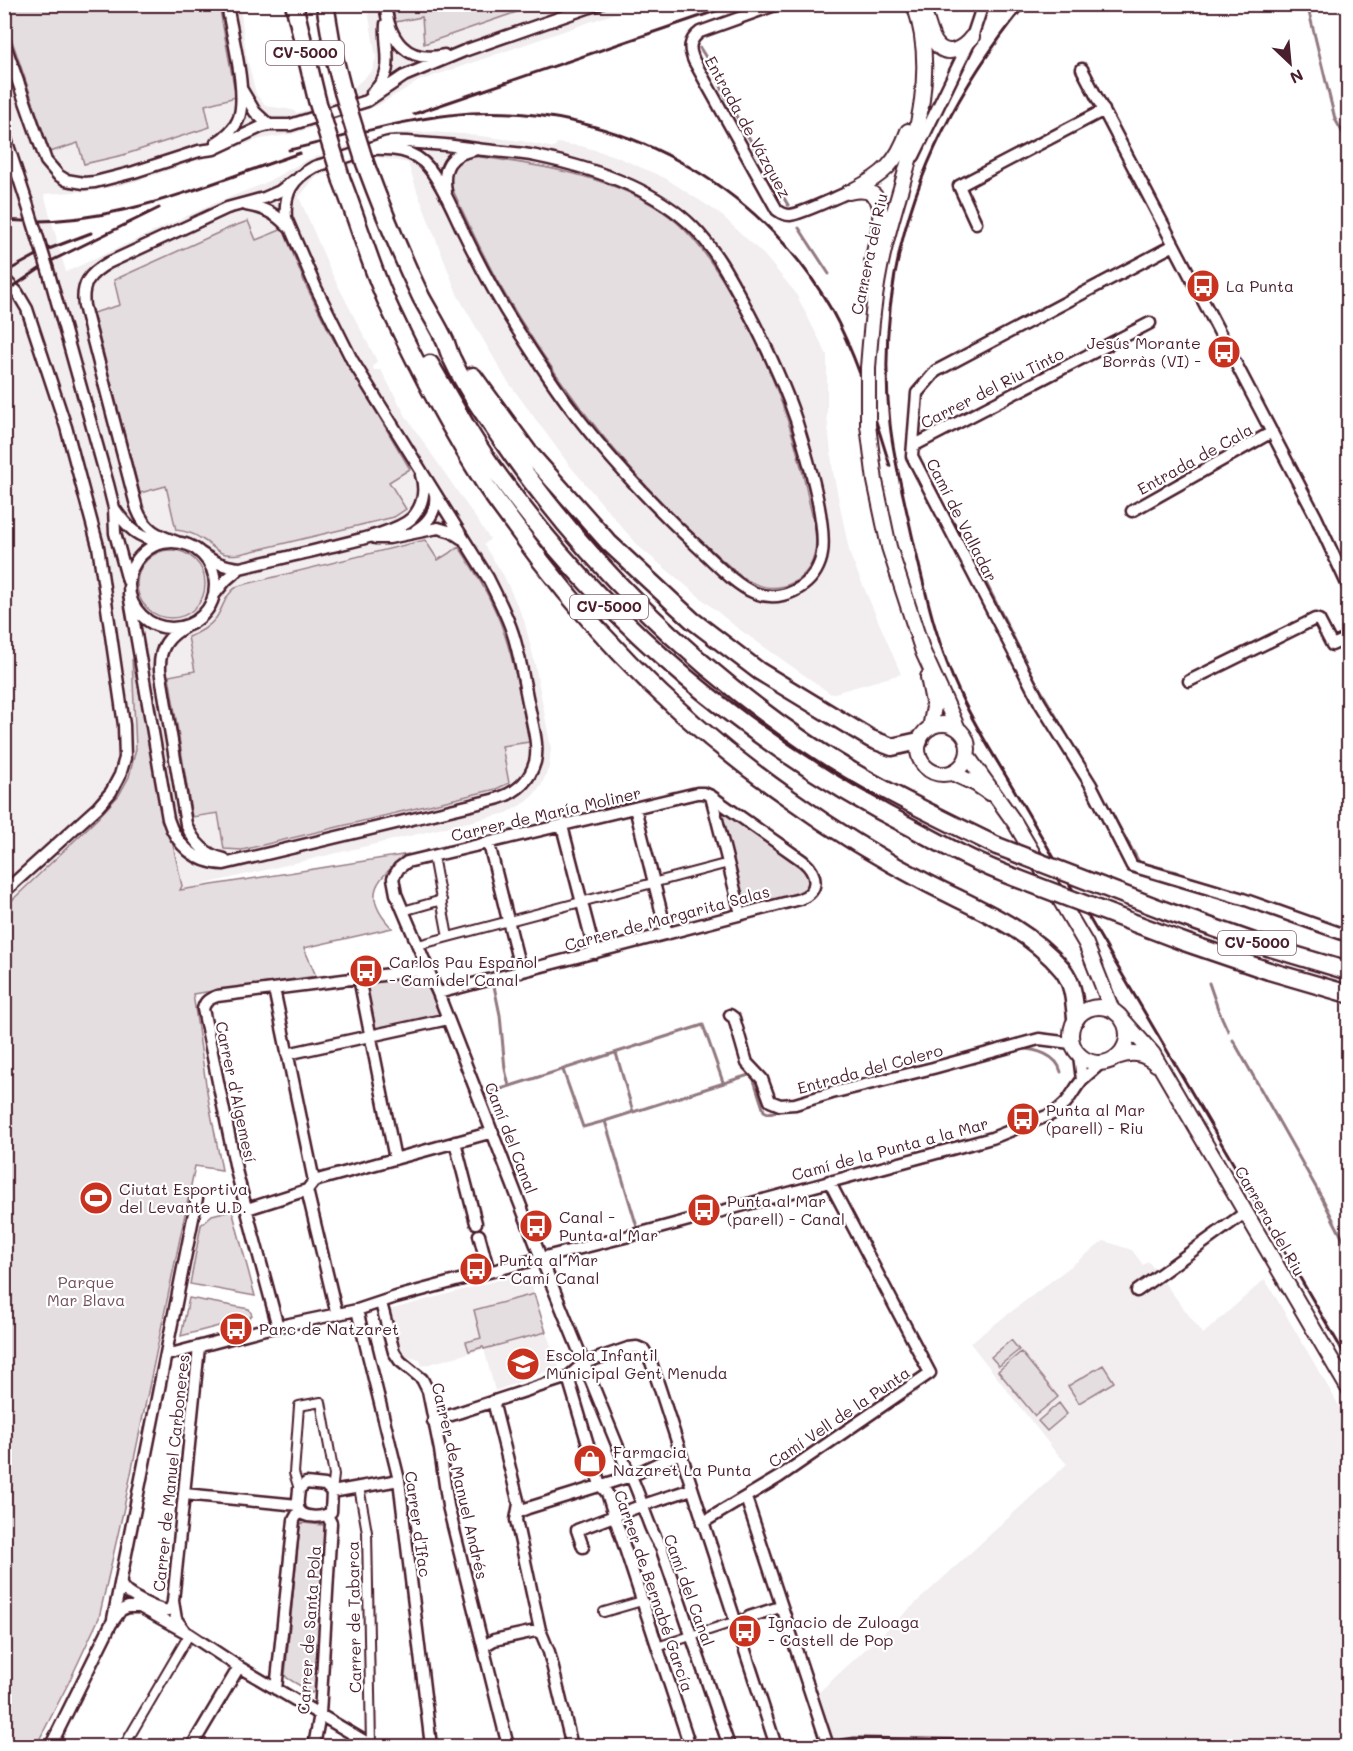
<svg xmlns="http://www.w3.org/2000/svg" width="1353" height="1751" font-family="Mali,sans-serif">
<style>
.built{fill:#f2eeef}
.green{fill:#e5dee0;stroke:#987e86;stroke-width:1.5}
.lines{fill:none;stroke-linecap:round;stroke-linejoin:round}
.stream{stroke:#91787e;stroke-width:3}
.pedestrian-casing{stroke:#4a1f2b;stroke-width:12}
.minor-casing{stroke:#4a1f2b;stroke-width:15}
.tertiary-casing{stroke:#4a1f2b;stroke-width:18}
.trunk-casing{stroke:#4a1f2b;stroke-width:21}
.pedestrian{stroke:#fff;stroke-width:8}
.minor{stroke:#fff;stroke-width:10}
.tertiary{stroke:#fff;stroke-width:14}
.trunk{stroke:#fff;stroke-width:16}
.rail{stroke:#4a1f2b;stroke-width:3}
.minor-bridge-casing{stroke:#4a1f2b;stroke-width:15;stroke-linecap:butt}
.tertiary-bridge-casing{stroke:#4a1f2b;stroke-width:18;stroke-linecap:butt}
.trunk-bridge-casing{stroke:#4a1f2b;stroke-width:21;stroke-linecap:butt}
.minor-bridge{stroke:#fff;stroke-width:10}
.tertiary-bridge{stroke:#fff;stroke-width:14}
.trunk-bridge{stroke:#fff;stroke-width:16}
.labels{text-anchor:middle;stroke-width:4.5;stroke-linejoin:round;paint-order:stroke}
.shield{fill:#fff;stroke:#80626b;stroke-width:1.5}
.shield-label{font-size:15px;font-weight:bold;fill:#4a1f2b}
.street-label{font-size:16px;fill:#4a1f2b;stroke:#fff}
.poi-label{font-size:16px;fill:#4a1f2b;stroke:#fff;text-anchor:start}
.park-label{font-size:16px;fill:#714f58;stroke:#fff}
</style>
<rect width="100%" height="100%" fill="#fff"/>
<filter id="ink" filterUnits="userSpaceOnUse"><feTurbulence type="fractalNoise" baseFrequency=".0167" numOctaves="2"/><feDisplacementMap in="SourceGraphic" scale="12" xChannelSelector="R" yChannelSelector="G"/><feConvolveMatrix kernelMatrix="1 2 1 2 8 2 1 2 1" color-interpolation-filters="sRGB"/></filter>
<g filter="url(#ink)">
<path class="built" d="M5,5h235l6,49 10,40 10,12 27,4 4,3 58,-20 -1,-6 18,-16 4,-13 -9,-53h272l-220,76 -42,25 -84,28 -32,5 -124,42 -24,6 -22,4 -47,3 22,78 151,-70 46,-18 43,-24 67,-22 24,-5 33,-1 34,2 57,7 33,7 3,-5 24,3 34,10 50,22 54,35 45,42 31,37 32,63v61l6,56 17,83 51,119 -70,20 -95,-67 -98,-81 -68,-80 -64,-87 -48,-83 -41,-105 -9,-28 -32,-6 -60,20 -17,20 33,77 45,87 -4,6 1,3h7l26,48 83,121 -6,6 20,31 20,44 11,44 16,84 -2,19 -8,19 -13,15 -21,12 -327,77 23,166 -198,-35z
M1104,1241l28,9 11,15 5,-4 55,73 62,-55 83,142v325h-513l-16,-54 248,-228 -14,-15 -83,-106z
M528,1272l18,60 13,35 -64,24 -11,-42 -62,17 -2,-6 -20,-5 -11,-45z"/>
<path class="green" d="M4,5h215l17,92 -31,8 5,22 -87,28 -39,9 -6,-21 -28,9 -45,-132z
M393,5v-1l144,1 -113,39 -2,-27 -27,5z
M472,156c65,8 144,20 198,61 22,17 37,39 52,62 42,67 72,146 87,223 4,17 10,37 5,54 -3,12 -12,22 -22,27 -18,9 -35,4 -51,-7 -98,-82 -180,-183 -243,-294 -17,-31 -32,-63 -46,-94 -6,-16 3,-31 20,-32z
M248,221l8,19 27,-11 23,57 27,53 77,130 -21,13 17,27 -12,8 -154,37c-24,3 -22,-6 -40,-16 -7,-5 -15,-7 -24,-8l-10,-44 -26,7 -47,-180 27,-8 -6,-25 115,-52z
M425,540l13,20 21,-13c18,27 35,55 45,86 12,35 18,72 25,109l-27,4 7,37 -13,6 -254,61 -18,-1 -6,-36 -26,4 -23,-141 26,-5 -7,-34c11,-4 21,-10 28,-19 8,-12 9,-24 22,-32z
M137 584a34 34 0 1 1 68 0a34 34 0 1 1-68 0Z
M132,659l50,227 -2,4 229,-36c-31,23 -50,40 -17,74l-88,20 12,28 -123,18 15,104 14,72 -27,-4 -72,346 -24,106 -29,62 -34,66h-31v-839l93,-89 21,-23 10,-18 7,-28z
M719,808l87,60c5,9 5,15 -1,24l-57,17 -5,-1z
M402,978c26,-1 30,16 38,37l-65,14 -10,-46z
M232,1210l23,86 -65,-12 11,-59 11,-10z
M534,1294l12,38 -62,17 -1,-2 -14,4 -3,-9 15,-4 -7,-28z
M189,1298l60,11 3,6 -3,3 -68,18z
M1011,1340l8,10 -20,16 -8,-9z
M1021,1352l37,45 -23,19 -37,-45z
M1103,1365l11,17 -35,21 -11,-17z
M1059,1403l8,11 -20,17 -9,-10z
M303,1523l20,2 3,2 -12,164 -2,2 -25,-15 -2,-3 15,-150z"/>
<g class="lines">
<path class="stream" d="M676,4l3,6
M1307,4l28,115 13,23
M700,48l14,22 13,30 61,105
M799,228l30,46
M934,487l43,78 59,117 52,89
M1103,798l36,64 38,10
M1209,983l9,26 10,22
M494,986l6,29 5,54 4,17
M1233,1040l89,158 26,51
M1021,1049c15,0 36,6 40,23
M616,1053l17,59
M563,1070l20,57 22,-6 32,106
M485,1094l218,-69 20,57
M605,1121l147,-47 12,37 4,2 21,-4"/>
<defs>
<path id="pedestrian" d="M433,856l15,81
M660,881l61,-16
M403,911l39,-11
M418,945l231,-61
M359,1487l8,45 4,213
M299,1489l-5,-16 5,-67 22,-4 13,73 -2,17
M604,1612l38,-11
M657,1647l92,-30
M124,1746l62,-106"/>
<path id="minor" d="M385,4c4,35 21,60 59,51
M778,4l-78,28c-12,9 -11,17 -6,29l83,149c4,3 7,5 13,5 12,-1 46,-18 59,-23
M4,42l42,119 12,14 8,5 18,3 11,-1 39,-10 65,-21 15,-2 47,-22 8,-2h21l77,-24 37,-25 60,-25 135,-47
M1082,69l234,448 32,69
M242,90l13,22 14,13
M372,93c25,-23 12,-41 14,-69
M4,133l22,67
M216,143c9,-6 18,-13 22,-23 11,-24 -7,-88 -11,-116
M914,156l58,-119 11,-33
M446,192c-4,-24 3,-38 28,-42
M246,205c18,3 29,8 41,21
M976,223l-17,-37 145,-76
M1174,245l-238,126 -19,22 -5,63 128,247 51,82 41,81 111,33 105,37
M48,270l60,214 6,24 1,25 13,48
M4,279l13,13 10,17 39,118 32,119 26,179 1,33 -5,17 -9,17 -13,15 -94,85
M913,446l237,-123
M114,508c15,22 23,29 49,35
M1132,511l140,-79
M416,530c13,-8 21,-20 19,-36
M375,538h14l49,-10 14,4 9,6
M129 585a43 43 0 1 1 86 0a43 43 0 1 1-86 0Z
M177,542c-20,-7 -32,-12 -40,-33l-53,-203c-3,-22 5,-32 24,-43l119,-55 37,-10 16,-7 13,-10
M201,553c13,9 23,14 39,15 29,-7 57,-13 85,-20 23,-6 71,-15 87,-30 11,-12 14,-28 9,-43
M129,594l39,225c8,26 28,44 56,45l268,-64c21,-5 37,-17 43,-38 4,-16 -2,-35 -5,-51 -6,-26 -9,-52 -17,-77 -6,-19 -16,-38 -25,-56l-136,-218 -36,-72 -30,-70c-2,-25 6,-39 28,-51 18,-6 37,-11 55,-18 7,-3 14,-6 21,-7 10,-1 20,0 29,1 20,1 39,3 58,6 20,3 39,3 59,7 53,11 118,32 157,71 21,21 35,47 49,73 21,39 40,78 54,120 10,32 35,112 24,142 -9,26 -39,41 -65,31 -19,-7 -41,-31 -57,-46 -46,-43 -90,-89 -128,-140 -19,-25 -36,-52 -53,-78 -20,-31 -37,-63 -53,-96 -11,-22 -20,-46 -35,-65 -15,-19 -37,-20 -60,-19
M214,595l12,-15 14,-12
M188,625c-20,11 -29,22 -28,45l26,154c7,17 19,31 38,35
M1189,681l126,-62 4,1 13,25 16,-7
M711,796l30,118
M635,808l32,126
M562,826l33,127
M489,844l32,128
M359,978l36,181
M274,989l40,192
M438,993l362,-94c20,-8 18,-25 3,-38l-92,-65 -7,-3h-7l-290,69 -8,6 -6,10 3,16 42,99 103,265 86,211c15,25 18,55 34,78l68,199
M730,1015l4,3 13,45 15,16 8,22 10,4 15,-1 37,-11 101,-25 106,-29 32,4
M287,1054l161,-35
M1079,1055l3,25
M455,1142l21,81
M307,1190l30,125
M247,1209l60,-19 7,-9 179,-49
M479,1235l10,37
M1137,1291l109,-79
M381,1303l13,49 6,9 22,18 6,12 12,59 8,56 60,240
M357,1310l42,170 32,266
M278,1327l-41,-153 -34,-165c2,-8 6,-10 14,-13l197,-25 11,3 6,6
M167,1355l94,-25 96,-20 39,-13 145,-39 100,-25 351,-95 60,-24c19,-12 18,-20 30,-34 6,-6 13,-11 19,-17
M568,1377l32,108 7,8 7,22 76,231
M493,1401l26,103 -3,16 24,110 9,22 23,94
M433,1421l135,-44 16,-14 44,-15 9,-1 7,3 7,12 9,27 116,357
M306,1483l19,2 7,7 -1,20c-7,6 -27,7 -32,-2 -3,-6 0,-15 0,-21z
M332,1492l67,-12
M184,1494l114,11
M746,1498l82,248
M518,1512l10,-4 103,-32 49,-23
M702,1523l77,-46 151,-104 -101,-192
M583,1547l-6,-17 66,-25 49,-16
M121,1579c0,5 -1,5 3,10 4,6 38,24 44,21 4,-2 4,-5 5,-8
M749,1617l31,-10
M113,1619l84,-421
M184,1630l-8,-11 -3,-18 26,-254
M484,1646l10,-6 46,-10
M276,1689l18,-169 5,-9
M62,1746l-9,-5 58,-117 10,-14 7,-3h12l49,27 50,33 134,79
M192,1746l47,-79
M314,1746l6,-32 11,-191 -4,-8
M842,1746l13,-2 143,2"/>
<path id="tertiary" d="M924,13c4,9 6,21 11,29 11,17 28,7 37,-5
M854,190c29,-15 43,-27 54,-59
M849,192c48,-11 28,44 23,70
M868,368c3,-39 6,-76 15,-114 18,-81 61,-166 31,-250
M868,425l7,56 14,66 34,105 35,77
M928,677l6,30 -4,21
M918 749a25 25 0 1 1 50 0a25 25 0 1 1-50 0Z
M968,757l47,66 71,121 26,66
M952,773l24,11 13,9
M1071 1035a28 28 0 1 1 56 0a28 28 0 1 1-56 0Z
M1123,1020l30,34 195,334
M1117,1057c15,-6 27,-4 39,7"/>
<path id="trunk" d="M294,4l23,96
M325,4l9,53 9,35
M365,163c17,46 35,90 56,134 8,15 18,30 25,46 2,6 4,13 7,18 13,28 31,53 48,78 81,119 187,223 306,304 59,40 125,71 190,103
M342,181c17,43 29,88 49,130 28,59 59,118 94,173 9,14 20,28 30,42 75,105 168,198 274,272 43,31 90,60 138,85 48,25 99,43 135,86 12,15 12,31 14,49
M430,364c22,38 43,77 69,112 109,150 251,269 415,353 33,18 66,36 102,49
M473,376l56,77 80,90 83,77 67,51 112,68 21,8 27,-6
M1166,911l105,37 77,23
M1184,942l85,29 79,23"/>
</defs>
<use href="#pedestrian" class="pedestrian-casing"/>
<use href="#minor" class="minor-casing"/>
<use href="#tertiary" class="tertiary-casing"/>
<use href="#trunk" class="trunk-casing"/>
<use href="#pedestrian" class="pedestrian"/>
<use href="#minor" class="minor"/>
<use href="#tertiary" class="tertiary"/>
<use href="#trunk" class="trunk"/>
<path class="rail" d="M1026,4c-100,122 -153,261 -136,420 4,37 14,74 22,111 13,55 24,108 48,159 15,32 34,62 52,92 35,61 71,122 107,183 77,130 153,261 229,391
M414,114l322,-110
M289,150c60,-14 120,-33 182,-37 144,-8 289,70 360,196 27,49 42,103 59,157
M4,220c104,9 200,-35 296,-67
M4,273l42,-23 45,-17
M4,293l47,-32 108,-53"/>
<defs>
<path id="minor-bridge" d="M26,200l22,70"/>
<path id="tertiary-bridge" d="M868,368v57"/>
<path id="trunk-bridge" d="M343,92l22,71
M317,100l25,81
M997,846l169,65
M1016,878l168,64"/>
</defs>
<use href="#minor-bridge" class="minor-bridge-casing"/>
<use href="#tertiary-bridge" class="tertiary-bridge-casing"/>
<use href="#trunk-bridge" class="trunk-bridge-casing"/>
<use href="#minor-bridge" class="minor-bridge"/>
<use href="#tertiary-bridge" class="tertiary-bridge"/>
<use href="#trunk-bridge" class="trunk-bridge"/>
</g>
</g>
<defs>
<symbol id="bus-disc" viewBox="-11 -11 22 22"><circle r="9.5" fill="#c8321e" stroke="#fff"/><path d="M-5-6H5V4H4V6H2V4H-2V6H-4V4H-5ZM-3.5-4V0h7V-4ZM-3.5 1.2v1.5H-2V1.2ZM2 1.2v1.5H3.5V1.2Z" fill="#fff"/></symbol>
<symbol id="stadium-disc" viewBox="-11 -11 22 22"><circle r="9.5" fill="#c8321e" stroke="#fff"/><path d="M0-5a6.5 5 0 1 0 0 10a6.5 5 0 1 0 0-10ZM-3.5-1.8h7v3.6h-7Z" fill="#fff"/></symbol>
<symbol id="school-disc" viewBox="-11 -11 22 22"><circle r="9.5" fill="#c8321e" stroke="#fff"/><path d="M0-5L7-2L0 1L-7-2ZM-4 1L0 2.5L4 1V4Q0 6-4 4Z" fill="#fff"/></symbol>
<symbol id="shop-disc" viewBox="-11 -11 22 22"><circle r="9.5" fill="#c8321e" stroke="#fff"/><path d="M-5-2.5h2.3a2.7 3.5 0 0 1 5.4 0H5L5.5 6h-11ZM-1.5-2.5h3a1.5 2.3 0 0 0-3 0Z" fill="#fff"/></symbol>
</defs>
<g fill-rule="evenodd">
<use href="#bus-disc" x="1184" y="267" width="38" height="38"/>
<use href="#bus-disc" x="1205" y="333" width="38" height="38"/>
<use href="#bus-disc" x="347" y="952" width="38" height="38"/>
<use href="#bus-disc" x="1004" y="1100" width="38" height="38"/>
<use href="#stadium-disc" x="77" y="1179" width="38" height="38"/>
<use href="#bus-disc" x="685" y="1191" width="38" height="38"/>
<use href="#bus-disc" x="517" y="1207" width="38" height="38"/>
<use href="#bus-disc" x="457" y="1250" width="38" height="38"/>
<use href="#bus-disc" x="217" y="1310" width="38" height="38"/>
<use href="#school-disc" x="504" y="1345" width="38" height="38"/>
<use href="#shop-disc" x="571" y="1442" width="38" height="38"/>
<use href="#bus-disc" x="726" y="1612" width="38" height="38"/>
</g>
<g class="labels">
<g class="shield">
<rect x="266" y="41" width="78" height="24" rx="4.5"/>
<rect x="570" y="595" width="78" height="24" rx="4.5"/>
<rect x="1218" y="931" width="78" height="24" rx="4.5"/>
</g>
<g class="shield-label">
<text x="305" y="58">CV-5000</text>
<text x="609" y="612">CV-5000</text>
<text x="1257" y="948">CV-5000</text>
</g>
<g class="street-label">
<text transform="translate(748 127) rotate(61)" y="6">Entrada de Vázquez</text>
<text transform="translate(869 254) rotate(-78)" y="6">Carrera del Riu</text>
<text transform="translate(992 388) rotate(-27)" y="6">Carrer del Riu Tinto</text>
<text transform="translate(1195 459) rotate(-29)" y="6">Entrada de Cala</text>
<text transform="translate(962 520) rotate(63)" y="6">Camí de Valladar</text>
<text transform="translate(546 814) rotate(-13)" y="6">Carrer de María Moliner</text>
<text transform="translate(667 918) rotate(-15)" y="6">Carrer de Margarita Salas</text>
<text transform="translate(870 1069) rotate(-15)" y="6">Entrada del Colero</text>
<text transform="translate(236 1092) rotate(78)" y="6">Carrer d'Algemesí</text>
<text transform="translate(511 1138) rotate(69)" y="6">Camí del Canal</text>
<text transform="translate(890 1149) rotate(-15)" y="6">Camí de la Punta a la Mar</text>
<text transform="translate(1270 1221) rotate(60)" y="6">Carrera del Riu</text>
<text transform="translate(839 1417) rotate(-34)" y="6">Camí Vell de la Punta</text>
<text transform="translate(171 1473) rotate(-84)" y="6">Carrer de Manuel Carboneres</text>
<text transform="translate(460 1481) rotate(77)" y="6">Carrer de Manuel Andrés</text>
<text transform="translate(418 1524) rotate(82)" y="6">Carrer d'Ifac</text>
<text transform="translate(689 1590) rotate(70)" y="6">Camí del Canal</text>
<text transform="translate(654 1591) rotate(71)" y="6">Carrer de Bernabé García</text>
<text transform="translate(354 1617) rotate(-91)" y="6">Carrer de Tabarca</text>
<text transform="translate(309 1630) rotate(-86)" y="6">Carrer de Santa Pola</text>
</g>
<g class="poi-label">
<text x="1226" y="292">La Punta</text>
<text x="1201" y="349" text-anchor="end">Jesús Morante<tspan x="1201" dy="18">Borràs (VI) -</tspan></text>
<text x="389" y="968">Carlos Pau Español<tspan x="389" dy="18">- Camí del Canal</tspan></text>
<text x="1046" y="1116">Punta al Mar<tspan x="1046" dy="18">(parell) - Riu</tspan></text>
<text x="119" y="1195">Ciutat Esportiva<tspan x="119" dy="18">del Levante U.D.</tspan></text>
<text x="727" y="1207">Punta al Mar<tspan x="727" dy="18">(parell) - Canal</tspan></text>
<text x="559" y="1223">Canal -<tspan x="559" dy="18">Punta al Mar</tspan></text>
<text x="499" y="1266">Punta al Mar<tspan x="499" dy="18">- Camí Canal</tspan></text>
<text x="259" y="1335">Parc de Natzaret</text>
<text x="546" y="1361">Escola Infantil<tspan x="546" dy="18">Municipal Gent Menuda</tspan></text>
<text x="613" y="1458">Farmacia<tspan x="613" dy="18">Nazaret La Punta</tspan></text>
<text x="768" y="1628">Ignacio de Zuloaga<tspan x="768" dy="18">- Castell de Pop</tspan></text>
</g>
<g class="park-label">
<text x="86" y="1288">Parque<tspan x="86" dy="18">Mar Blava</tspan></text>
</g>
</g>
<rect width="1353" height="1751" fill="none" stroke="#fff" stroke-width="24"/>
<rect x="12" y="12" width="1329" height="1727" fill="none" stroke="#4a1f2b" stroke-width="2" filter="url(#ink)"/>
<g transform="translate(1290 63) rotate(154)" stroke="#ffffff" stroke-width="4.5" paint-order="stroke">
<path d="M0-4.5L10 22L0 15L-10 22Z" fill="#4a1f2b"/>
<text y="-9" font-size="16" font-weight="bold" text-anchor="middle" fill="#4a1f2b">N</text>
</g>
</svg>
